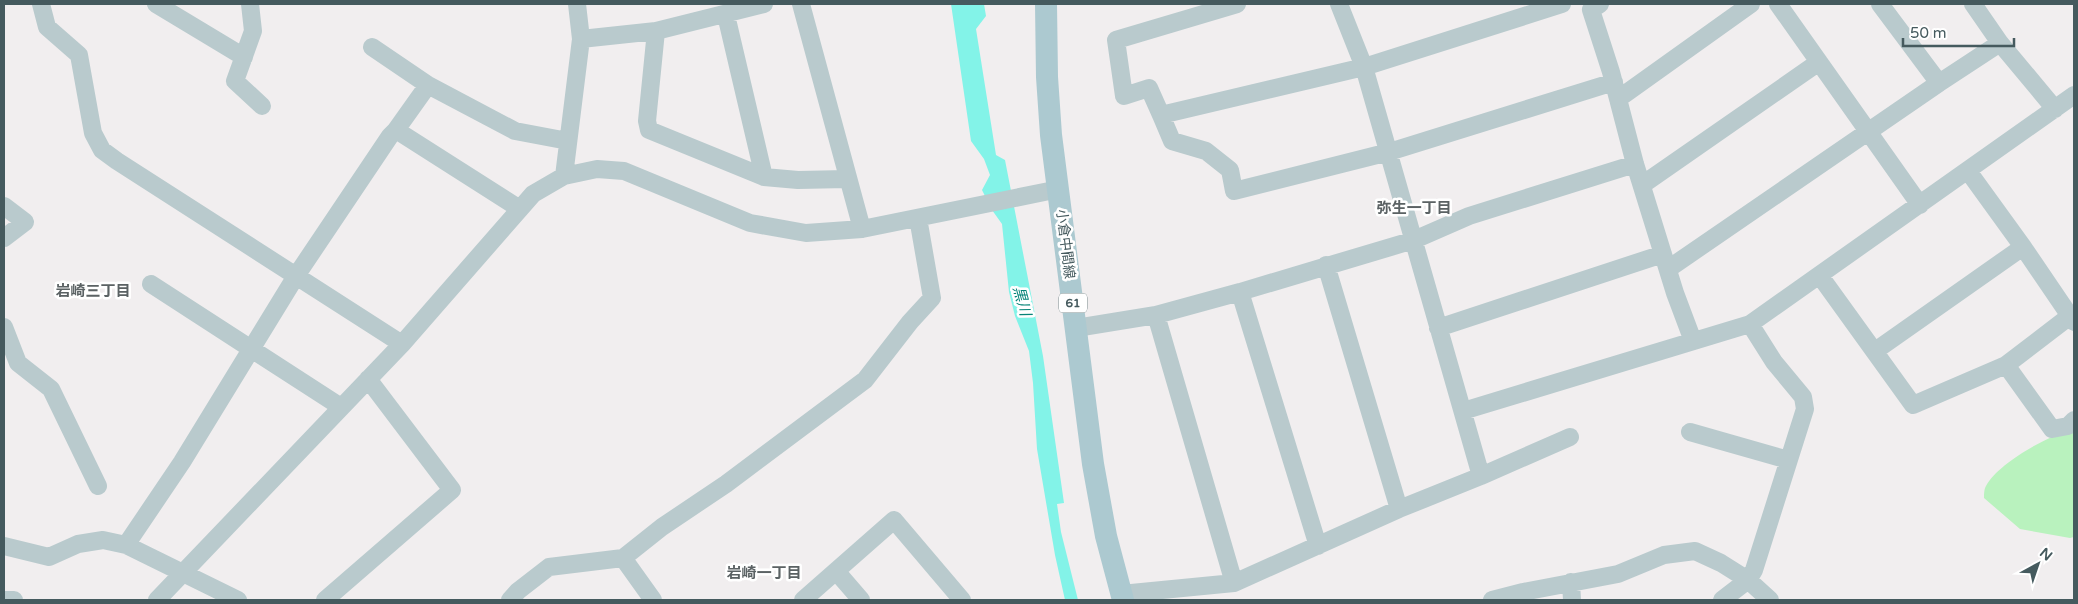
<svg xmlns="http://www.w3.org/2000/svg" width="2078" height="604" font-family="'Varela Round','Noto Sans JP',sans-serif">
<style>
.green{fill:#b9f2be}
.water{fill:#83f3e8}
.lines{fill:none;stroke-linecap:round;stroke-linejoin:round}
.minor{stroke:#b9cacd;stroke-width:18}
.major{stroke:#acc9d0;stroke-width:22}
.labels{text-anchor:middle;stroke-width:5;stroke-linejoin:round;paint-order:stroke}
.shield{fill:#fff;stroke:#7d8c8e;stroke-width:1}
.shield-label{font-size:12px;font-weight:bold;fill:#455a5e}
.street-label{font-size:14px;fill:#455a5e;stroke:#fff}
.neighbourhood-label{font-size:15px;font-weight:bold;fill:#5b6264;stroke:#fff}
.water-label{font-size:15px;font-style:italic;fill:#068377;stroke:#fff}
</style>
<rect width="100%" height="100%" fill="#f1eeef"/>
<path class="green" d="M2074,429v108l-4,1 -50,-9 -36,-31c0,-3 0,-9 2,-12 12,-23 63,-51 88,-57z"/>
<path class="water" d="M951,4h33l2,12 -10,13 20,126 9,5 38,196 21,147 -7,1 4,28 17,68h-13l-10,-45 -18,-106 -4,-66 -4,-32 -14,-35 -6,-24 -7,-68 -10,-14 -10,-20 8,-15 -6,-16 -13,-18z"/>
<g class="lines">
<path class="minor" d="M41,4l6,23 32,28 14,78 9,17 15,11 285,183
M156,4l88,53
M250,4l3,27 -18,50 27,25
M801,4l61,225
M1562,4l-198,63 -203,48 11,26 34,10 24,19 4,21 155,-39 225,-70
M1600,4l-9,6 20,62 24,92 40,129 18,48
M1778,4l142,201
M1880,4l59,79 61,-40 -27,-39
M726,15l38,162
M656,31l-9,90 2,9 115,47 34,3 49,-1
M581,39l75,-8 108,-27
M2000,43l55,66
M372,47l56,38 87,46 53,10
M1618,99l133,-95
M1161,115l-12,-27 -25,8 -8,-56 121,-36
M396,130l32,-45
M1968,171l55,76 51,75
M564,176l17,-137 -4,-35
M1642,185l177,-123
M4,206l21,16 -21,16
M1326,265l73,244
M1668,269l271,-186
M1820,276l93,129 93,-40 46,64 16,-3 6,-6
M151,284l190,123
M1156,315l78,268
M4,327l14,36 33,26 47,97
M1076,328l80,-13 84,-23
M1438,328l225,-74
M1875,351l148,-104
M2006,365l64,-49
M1463,411l287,-87 324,-229
M1690,432l98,28
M1481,476l89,-39
M126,545l56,-83 114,-186 94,-140 6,-6 124,79
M4,546l45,11 29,-13 25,-4 23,5 112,55
M1318,546l-78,-254 174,-52 55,-24 166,-52
M623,558l30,42
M836,571l25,29
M1571,582l1,18
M1121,594l113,-11 165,-74 82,-33 -117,-409 -25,-63
M4,600h10
M157,600l245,-256 131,-150 31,-18 33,-7 27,2 126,52 56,10 56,-4 197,-40
M325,600l127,-110 -84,-111
M510,600l8,-9 31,-24 74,-9 39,-31 64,-43 139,-104 45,-58 22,-24 -14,-80
M803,600l91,-80 68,80
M1492,600l31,-8 95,-18 46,-19 31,-4 26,12 27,17 22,20
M1722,600l26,-20 6,-10 51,-161 -2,-12 -29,-35 -24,-38"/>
<path class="major" d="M1046,4l1,73 4,58 42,329 13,72 17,64"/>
</g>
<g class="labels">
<rect class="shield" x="1059" y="293.5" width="28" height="19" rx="4"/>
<g class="shield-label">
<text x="1073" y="307">61</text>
</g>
<g class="street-label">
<text transform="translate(1066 244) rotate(83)" y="5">小倉中間線</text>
</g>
<g class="neighbourhood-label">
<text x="1414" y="213">弥生一丁目</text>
<text x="93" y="296">岩崎三丁目</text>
<text x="764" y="578">岩崎一丁目</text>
</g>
<g class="water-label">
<text transform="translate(1022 301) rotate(75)" y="5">黒川</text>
</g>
</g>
<rect width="2078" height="604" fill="none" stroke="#455a5e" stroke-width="10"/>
<g transform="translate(2038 564) rotate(40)" stroke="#ffffff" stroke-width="4" paint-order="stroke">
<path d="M0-4L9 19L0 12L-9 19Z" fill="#455a5e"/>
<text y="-8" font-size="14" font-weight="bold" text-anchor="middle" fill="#455a5e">N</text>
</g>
<path d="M1903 38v8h111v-8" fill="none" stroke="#455a5e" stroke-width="2.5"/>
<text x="1910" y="38" font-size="15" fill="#455a5e" stroke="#ffffff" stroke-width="4" paint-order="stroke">50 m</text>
</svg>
